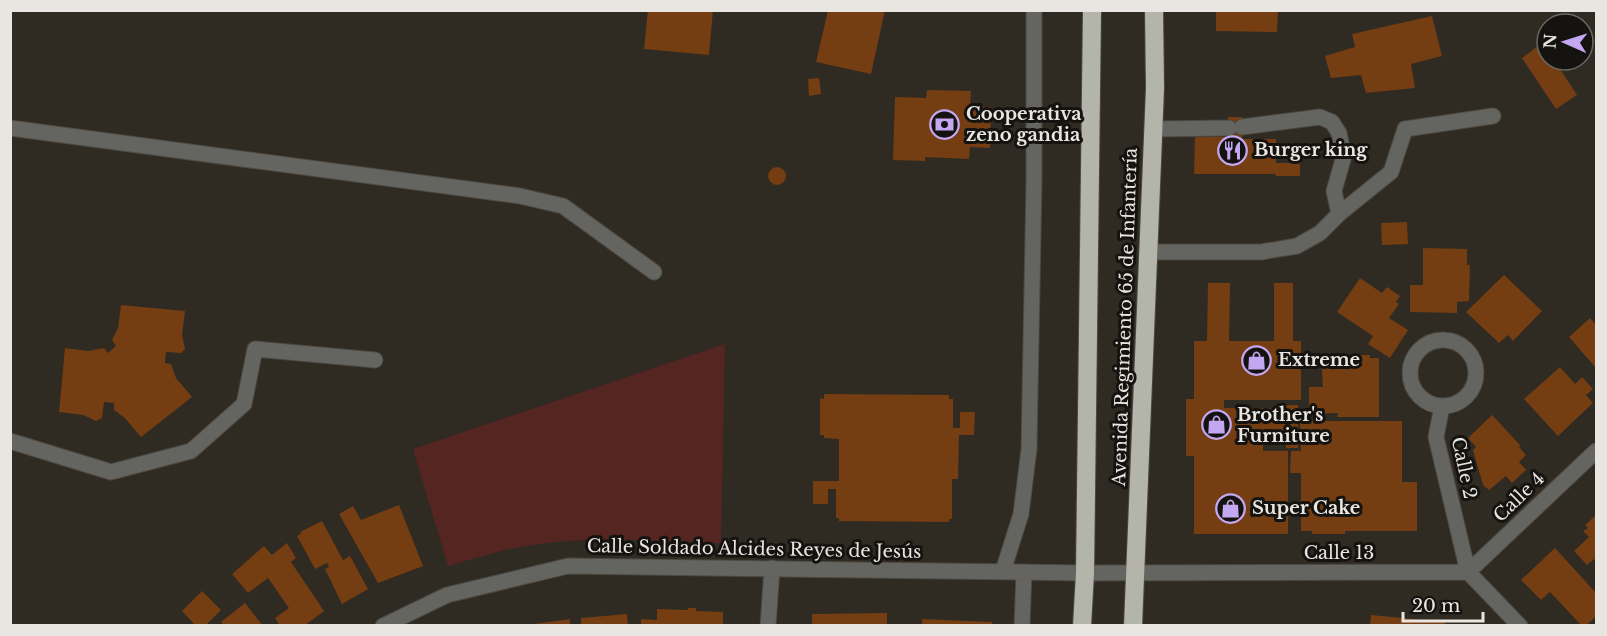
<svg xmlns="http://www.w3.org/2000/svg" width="1607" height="636" font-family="'Libre Baskerville',serif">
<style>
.green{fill:#552522}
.building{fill:#753d12}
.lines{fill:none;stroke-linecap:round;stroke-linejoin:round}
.minor-casing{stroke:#4d4841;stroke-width:17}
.highway-casing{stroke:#4d4841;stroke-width:20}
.minor{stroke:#646560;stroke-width:15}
.highway{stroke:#b4b5aa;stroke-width:18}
.labels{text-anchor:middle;stroke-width:6;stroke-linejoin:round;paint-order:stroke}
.poi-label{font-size:18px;font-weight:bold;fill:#e9e6e1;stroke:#151310;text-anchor:start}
.street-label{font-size:18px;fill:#e9e6e1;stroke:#151310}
</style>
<rect width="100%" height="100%" fill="#2f2a22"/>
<path class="green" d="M725,344l-4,199c-63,-2 -127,-8 -189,2 -29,4 -56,13 -84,21l-35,-117z"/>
<path class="building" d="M648,10h65l-4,45 -65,-6z
M828,10h57l-14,64 -55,-12z
M1216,10h62l-1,22 -61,-1z
M1432,16l10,40 -31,8 4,24 -49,5 -5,-18 -30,3 -6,-22 30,-9 -3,-13z
M1542,43l5,7v10h7l23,35 -21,14 -34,-51z
M819,78l2,16 -12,2 -1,-17z
M927,90l44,1 -1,15 21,1 -1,41 -20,-1 -1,12 -44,-2v4l-32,-1 2,-63 31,1z
M1228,117h14v22h34v24h24v13h-24l-1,-2h-81l1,-37h34z
M768 176a9 9 0 1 1 18 0a9 9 0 1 1-18 0Z
M1407,222l1,22 -26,1 -1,-22z
M1423,248l44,1v16h3l-1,36 -12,1v11l-47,-1v-27h13z
M1504,275l38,36 -29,30 -5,-6 -9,8 -33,-31z
M1360,278l22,15 5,-6 13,9 -4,6 3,2 -10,14 19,12 -18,28 -22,-14 5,-8 -36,-24z
M1208,283h22l-1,58h45v-58h19v58h8v59h-77v8h62v-3h12v43h-12v-3h-23v6h25v83h-94v-78h-8v-57h8v-58h13z
M121,305l64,6 -3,24 3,14 -4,4 -15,-1 -1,11 6,1 5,14 16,19 -51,40 -16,-19 -11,-8v-7l-10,-1 -2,16 -6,3 -13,-6 -24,-3 6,-64 23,3 16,-3 4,5 8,-7 -4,-6 6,-12z
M1590,318l6,7v43l-27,-31z
M1321,355h49v3h9v59h-42l1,-4 -29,1v-27h14z
M1560,367l15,17 7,-7 11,12 -7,6 7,8 -35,33 -34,-37z
M824,394l125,1v4h4v29h7v-16h15l-1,23h-15l-1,44h-6v40h-3v3l-110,-1v-3h-3v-29h-8v15h-15v-23h26v-42l-15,-1v-3h-4v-37l4,1z
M1492,415l29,31 -2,1 7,8 -7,7 7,8 -14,13 -6,-7 -17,14 -6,-5 -10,-35 3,-3 -8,-9z
M1300,421h102v61h15v49h-72v3h-33v-3h-11v-58h-11l1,-22h10z
M399,505l24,61 -45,17 -39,-69 14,-8 8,14z
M1596,515v47l-2,-3 -7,6 -13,-14 15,-14 -6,-6 5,-3 -3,-3z
M322,521l21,39 7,-4 18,33 -26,15 -17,-35 4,-2 -2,-4 -12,6 -18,-33 4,-2 -1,-2z
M287,543l9,15 -5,4 33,49 -20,15h-24l-5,-8 14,-10 -21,-30 -20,15 -16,-19 32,-28 8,9z
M1555,548l41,45v23l-10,10h-4l-32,-34 -9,8 -20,-20z
M202,591l19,19 -16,16h-9l-14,-15z
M245,603l18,23h-39l-3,-4z
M688,608h8v3l27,1v14h-82v-7l16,1v-11l31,1z
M887,613v13h-75v-12z
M627,614l1,12h-47v-8z
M1371,615l74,7 -1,4h-74z
M570,619v7h-35l-1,-2z
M922,619l70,3v4h-70z"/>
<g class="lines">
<defs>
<path id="minor" d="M1242,127l78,-10 12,5 7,11 5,23 -10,35 5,23
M10,128l510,68 43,10 91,66
M1153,129l76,-1
M1148,252h113l36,-6 23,-13 19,-19 52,-42 14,-43 88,-13
M1410 373a33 33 0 1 1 66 0a33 33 0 1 1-66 0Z
M1442,406l-6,31 32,135
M10,441l101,31 80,-21 53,-47 11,-55 120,11
M1003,571l18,-57 8,-65 5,-269v-170
M1468,572l128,-121
M383,626l64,-31 121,-29 517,7 383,-1 52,54
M768,626l4,-58
M1022,626l2,-54"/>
<path id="highway" d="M1082,626l3,-53 7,-563
M1133,626l22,-538 -1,-78"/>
</defs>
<use href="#minor" class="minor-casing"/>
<use href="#highway" class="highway-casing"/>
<use href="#minor" class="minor"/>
<use href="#highway" class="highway"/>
</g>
<defs>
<symbol id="bank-ring" viewBox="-11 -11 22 22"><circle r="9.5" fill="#151310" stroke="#c4a7f1" stroke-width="1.5"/><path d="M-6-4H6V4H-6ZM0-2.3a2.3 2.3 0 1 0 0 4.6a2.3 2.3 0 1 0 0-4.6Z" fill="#c4a7f1"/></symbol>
<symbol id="restaurant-ring" viewBox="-11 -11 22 22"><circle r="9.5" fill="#151310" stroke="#c4a7f1" stroke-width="1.5"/><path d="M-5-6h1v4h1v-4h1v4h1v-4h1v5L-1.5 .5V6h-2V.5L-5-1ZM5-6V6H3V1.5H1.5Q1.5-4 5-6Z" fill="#c4a7f1"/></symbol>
<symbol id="shop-ring" viewBox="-11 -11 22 22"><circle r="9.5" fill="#151310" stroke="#c4a7f1" stroke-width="1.5"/><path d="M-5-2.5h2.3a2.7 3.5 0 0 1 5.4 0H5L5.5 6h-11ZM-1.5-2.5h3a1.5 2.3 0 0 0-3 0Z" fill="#c4a7f1"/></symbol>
</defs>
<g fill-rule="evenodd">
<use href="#bank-ring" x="928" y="108" width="33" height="33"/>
<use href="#restaurant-ring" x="1216" y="134" width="33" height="33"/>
<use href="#shop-ring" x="1240" y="344" width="33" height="33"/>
<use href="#shop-ring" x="1200" y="408" width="33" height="33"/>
<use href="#shop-ring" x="1214" y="492" width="33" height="33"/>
</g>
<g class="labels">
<g class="poi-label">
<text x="966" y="120">Cooperativa<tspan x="966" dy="21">zeno gandia</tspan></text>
<text x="1254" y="156">Burger king</text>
<text x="1278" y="366">Extreme</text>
<text x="1237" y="421">Brother's<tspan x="1237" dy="21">Furniture</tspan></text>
<text x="1252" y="514">Super Cake</text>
</g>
<g class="street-label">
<text transform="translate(1125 317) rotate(-88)" y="6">Avenida Regimiento 65 de Infantería</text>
<text transform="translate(1464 468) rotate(78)" y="6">Calle 2</text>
<text transform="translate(1519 497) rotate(-44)" y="6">Calle 4</text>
<text transform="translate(754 549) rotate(1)" y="6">Calle Soldado Alcides Reyes de Jesús</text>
<text x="1339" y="559">Calle 13</text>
</g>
</g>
<rect width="1607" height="636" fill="none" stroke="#e9e6e1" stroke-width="24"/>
<g transform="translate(1565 42) rotate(273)"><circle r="28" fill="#151310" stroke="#6a6764" stroke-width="1.5"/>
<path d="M0-4.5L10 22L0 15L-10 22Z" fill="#c4a7f1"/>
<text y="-9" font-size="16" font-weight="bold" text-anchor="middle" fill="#e9e6e1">N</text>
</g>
<path d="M1403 612v9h80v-9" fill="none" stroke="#e9e6e1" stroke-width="3"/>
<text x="1412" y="612" font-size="18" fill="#e9e6e1" stroke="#151310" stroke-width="4.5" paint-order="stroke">20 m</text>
</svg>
